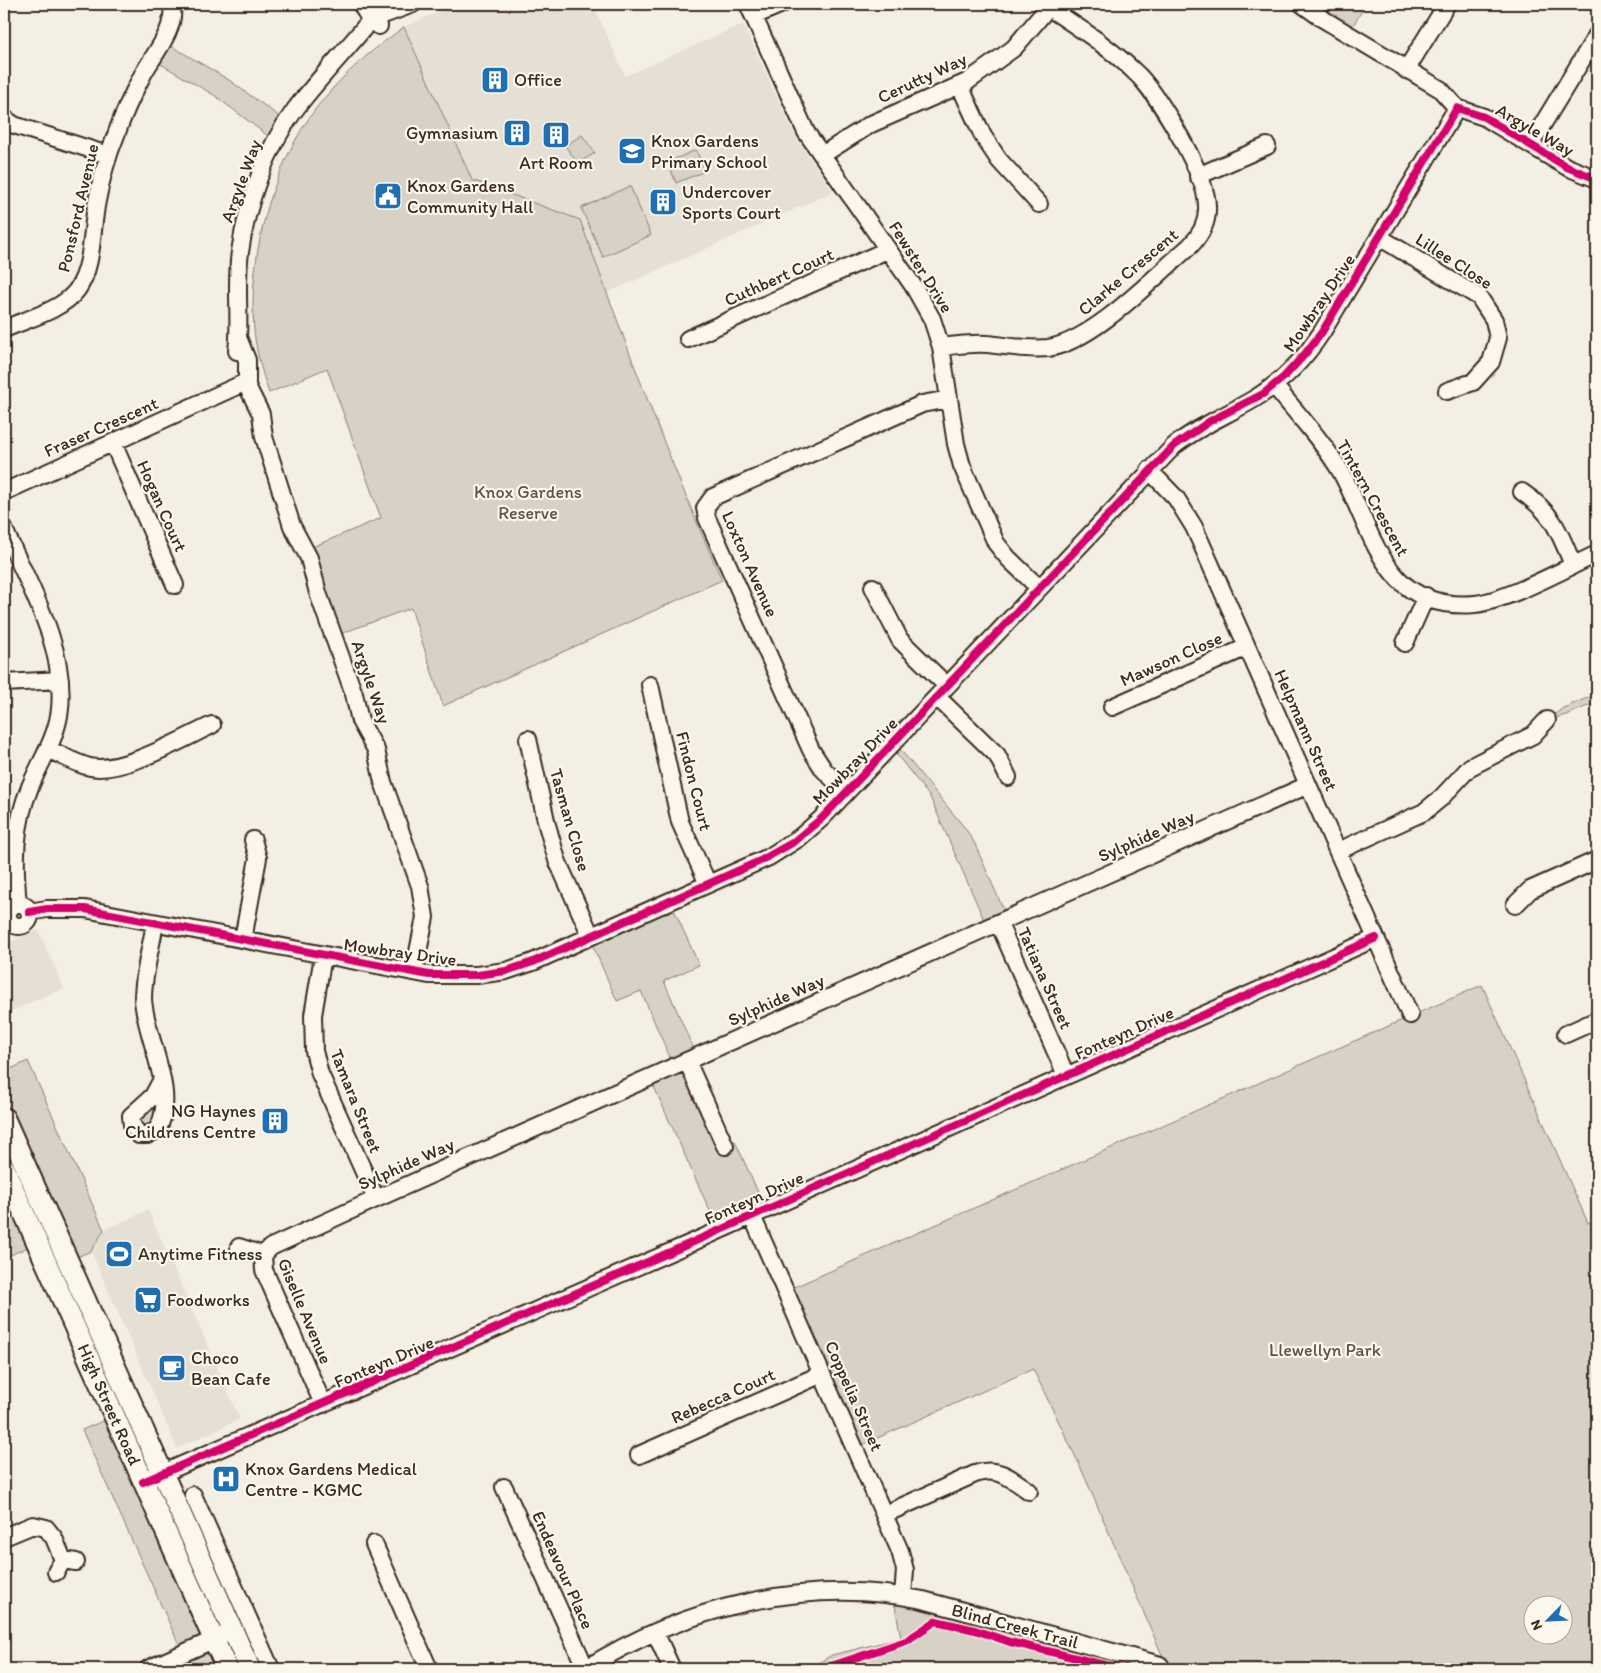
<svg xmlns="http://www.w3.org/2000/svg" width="1601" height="1673" font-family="Itim,sans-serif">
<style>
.built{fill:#e5dfd4}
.green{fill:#d8d1c6;stroke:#8a7e72;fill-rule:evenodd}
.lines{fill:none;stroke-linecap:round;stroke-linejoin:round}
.minor-casing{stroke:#3b2a1e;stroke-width:20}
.major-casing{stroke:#3b2a1e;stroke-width:24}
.minor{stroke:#fbf7ec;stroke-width:16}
.major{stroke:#fbf7ec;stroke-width:20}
.cycleway-casing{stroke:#fbf7ec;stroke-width:11}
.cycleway{stroke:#d6006c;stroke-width:8}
.labels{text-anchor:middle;stroke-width:4.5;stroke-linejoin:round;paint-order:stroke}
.street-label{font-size:18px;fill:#3b2a1e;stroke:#fbf7ec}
.poi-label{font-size:18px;fill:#3b2a1e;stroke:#fbf7ec;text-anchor:start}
.park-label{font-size:18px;fill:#625448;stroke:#fbf7ec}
</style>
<rect width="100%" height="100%" fill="#f3efe4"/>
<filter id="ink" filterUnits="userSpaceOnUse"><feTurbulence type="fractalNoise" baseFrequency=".02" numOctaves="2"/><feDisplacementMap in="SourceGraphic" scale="10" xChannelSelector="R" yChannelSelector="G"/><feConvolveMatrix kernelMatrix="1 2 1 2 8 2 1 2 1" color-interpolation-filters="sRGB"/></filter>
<g filter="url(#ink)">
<path class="built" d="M457,4h136l32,72 118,-52 51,110 39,58 -226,101 -27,-73 -108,-40 -68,-153z
M38,930l26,58 -60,26v-69z
M148,1210l92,209 -63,29 -86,-197 13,-21z"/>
<path class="green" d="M1302,4h64l-18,30z
M404,27l68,153 108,40c45,121 89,242 142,360l-279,126 -32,-98 -77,28 -29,-86 76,-32 -54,-150 -58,25c-7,-20 -13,-42 -15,-63 -7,-77 21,-177 73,-235 23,-27 49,-48 77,-68z
M163,41l66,39 58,42 -11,20 -62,-47 -62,-36z
M582,135l13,18 -17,10 -13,-17z
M696,150l9,21 -29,12 -8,-21z
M630,186l21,49 -48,22 -22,-49z
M1597,694v8l-31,13 -19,5 16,-12z
M894,742l71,86 9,14 34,78 -20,9 -58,-132 -40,-51z
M670,901l29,64 -35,16 33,76 -9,4 38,84 9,-4 31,69 -47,21 -69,-153 24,-11 -33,-76 -24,10 -28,-64z
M1482,985l106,238 9,-3v16l-2,2 2,5v426h-789l24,-14 69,-17 -8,-43 273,69 -86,-198 -47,-97 -178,79 -70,-157zM1534,1606h30v30h-30z
M28,1061l76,169 -13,21 -23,10 -64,-143v-46z
M164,1090l-14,45 -19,-19z
M4,1168l33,75 -31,14 -2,-5z
M114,1416l113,253h-37l-108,-239z"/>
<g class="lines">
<defs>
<path id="minor" d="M361,4l10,17 8,5
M748,4l58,128 108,155 18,32 9,28 15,97 6,22 34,77 12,15 31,30
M1302,4l21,15 117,70 17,19 27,9 83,50 30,12
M754,16l28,-12
M1406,70l41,-66
M960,86l23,50 16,24 40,44
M4,118l10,7 94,30
M1530,145l67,-110
M822,155l49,-31 96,-42 47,-34 37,-44
M1198,176l69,-30
M1379,237l100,60 15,23 4,18 -7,24 -18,20 -26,9
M4,329c23,-10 57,-18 73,-39 17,-24 14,-61 20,-89 4,-22 10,-44 19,-66 7,-20 16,-40 26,-59 12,-23 34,-45 30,-72
M688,339l199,-89
M239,340l8,20v26l14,28 3,23 28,89 17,32 9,35 36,101 6,27 16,29 7,32 37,104 5,31 -11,55
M941,347c16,-2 31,-4 46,-3 21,2 40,6 61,4 46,-7 106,-71 142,-102 11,-11 18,-24 17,-40 0,-30 -47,-108 -68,-130 -27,-27 -58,-47 -90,-68
M237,351c4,-32 -2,-65 3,-99 7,-49 25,-101 54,-141 23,-31 50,-58 74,-88l10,-6 35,-13
M1274,385c22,28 49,56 67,87 33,61 43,140 134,132 32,-3 91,-36 122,-50
M113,443l62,142
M1149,470l27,28 18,29 216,488
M4,492l242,-110
M1522,492c31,21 37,39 51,73
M4,529c25,57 62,116 56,180 -3,29 -20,53 -30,78 -16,38 -16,76 -12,117
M873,587l27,53 47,46
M1405,643l21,-47
M4,683l56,-3
M650,685l30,137 28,62
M937,697l60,58 11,22
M1112,707l135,-60
M528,739l19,86 10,35 34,76
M48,749c13,6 28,15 42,18 32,7 92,-28 122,-42
M846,792l-22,-22 -13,-20 -104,-232 -2,-10 8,-11 209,-93 27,-5
M1338,851l86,-39 17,-14 29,-31 63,-32 14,-15
M8 915a11 11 0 1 1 22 0a11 11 0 1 1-22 0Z
M1515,905l15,-15 67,-30
M29,912l18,-3h38l344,66h48l29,-4 27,-9 236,-105 30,-19 23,-20 352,-372c25,-20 53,-31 80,-47 27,-16 51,-41 68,-67l135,-224
M155,923c-4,25 -12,51 -12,76 2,39 36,95 14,131l-10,5h-8l-7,-10 -1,-9 22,-20 8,-15
M999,924l67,151
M243,939l15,-81 -5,-18
M323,956l-10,59 1,36 6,23 56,125
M1566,1034l31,-14
M687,1061l38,85
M752,1216l148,335 5,19 -2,26
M239,1247l24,8 1,15 59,134
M263,1255l8,-8 105,-48 932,-414
M639,1455l183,-81
M152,1478l539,-235 685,-305
M504,1487l82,182
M193,1495l78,174
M885,1514l90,-40c22,-8 36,4 54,17
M4,1537l29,-12 13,3 8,10 9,22
M374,1544l55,125
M56,1572l7,-12 13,2
M655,1632l17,37
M148,1669l85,-38
M585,1669c99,-62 222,-93 338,-69l237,65"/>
<g id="major">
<path d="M4,1118l246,551"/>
<path id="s1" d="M4,1168l223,501"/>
</g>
</defs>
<use href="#minor" class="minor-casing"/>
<use href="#major" class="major-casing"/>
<use href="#minor" class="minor"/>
<use href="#major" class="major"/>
<defs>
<path id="cycleway" d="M29,912l18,-3h38l344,66h48l29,-4 27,-9 227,-101 32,-18 30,-25 352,-372 36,-25 53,-27 21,-17 21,-23 17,-22 135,-224 27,9 83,50 30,12
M143,1482l548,-239 685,-305
M822,1669l84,-28 30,-20 39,9 35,12 111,27"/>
</defs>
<use href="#cycleway" class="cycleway-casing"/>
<use href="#cycleway" class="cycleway"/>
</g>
</g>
<defs>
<symbol id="building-square" viewBox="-11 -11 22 22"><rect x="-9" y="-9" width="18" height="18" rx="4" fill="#1f6fb2" stroke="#fbf7ec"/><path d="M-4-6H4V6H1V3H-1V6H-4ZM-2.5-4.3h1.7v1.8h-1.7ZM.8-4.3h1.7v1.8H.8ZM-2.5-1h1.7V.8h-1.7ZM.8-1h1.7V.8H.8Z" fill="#fff"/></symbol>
<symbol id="school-square" viewBox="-11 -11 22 22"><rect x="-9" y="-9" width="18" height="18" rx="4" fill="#1f6fb2" stroke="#fbf7ec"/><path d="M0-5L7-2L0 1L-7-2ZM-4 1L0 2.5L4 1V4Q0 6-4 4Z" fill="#fff"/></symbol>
<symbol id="civic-square" viewBox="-11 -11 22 22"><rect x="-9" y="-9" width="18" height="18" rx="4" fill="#1f6fb2" stroke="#fbf7ec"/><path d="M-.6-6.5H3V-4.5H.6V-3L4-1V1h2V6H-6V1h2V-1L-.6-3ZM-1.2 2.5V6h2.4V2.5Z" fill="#fff"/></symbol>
<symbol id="stadium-square" viewBox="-11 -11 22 22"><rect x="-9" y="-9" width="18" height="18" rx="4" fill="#1f6fb2" stroke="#fbf7ec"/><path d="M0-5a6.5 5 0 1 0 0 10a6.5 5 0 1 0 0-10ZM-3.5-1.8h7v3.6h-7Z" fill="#fff"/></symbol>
<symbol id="supermarket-square" viewBox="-11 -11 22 22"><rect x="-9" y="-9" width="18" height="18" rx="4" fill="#1f6fb2" stroke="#fbf7ec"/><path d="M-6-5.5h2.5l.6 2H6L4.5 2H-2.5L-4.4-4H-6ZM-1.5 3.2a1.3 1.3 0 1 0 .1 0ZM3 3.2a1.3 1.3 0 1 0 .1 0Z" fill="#fff"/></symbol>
<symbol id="cafe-square" viewBox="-11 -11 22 22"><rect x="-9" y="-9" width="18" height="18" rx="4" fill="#1f6fb2" stroke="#fbf7ec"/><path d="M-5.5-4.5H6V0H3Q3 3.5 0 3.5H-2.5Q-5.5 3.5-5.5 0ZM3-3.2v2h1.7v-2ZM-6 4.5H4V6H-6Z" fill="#fff"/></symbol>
<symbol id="hospital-square" viewBox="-11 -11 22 22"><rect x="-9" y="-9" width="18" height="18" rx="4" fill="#1f6fb2" stroke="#fbf7ec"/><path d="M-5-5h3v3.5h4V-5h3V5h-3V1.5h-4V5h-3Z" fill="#fff"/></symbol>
</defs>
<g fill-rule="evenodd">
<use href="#building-square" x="479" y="64" width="32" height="32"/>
<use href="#building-square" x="501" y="117" width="32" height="32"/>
<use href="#building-square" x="540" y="119" width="32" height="32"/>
<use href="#school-square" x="616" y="135" width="32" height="32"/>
<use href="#civic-square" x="372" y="180" width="32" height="32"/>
<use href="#building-square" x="647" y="186" width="32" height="32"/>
<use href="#building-square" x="259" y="1105" width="32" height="32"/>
<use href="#stadium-square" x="103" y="1238" width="32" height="32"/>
<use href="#supermarket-square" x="132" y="1284" width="32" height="32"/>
<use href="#cafe-square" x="156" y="1352" width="32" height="32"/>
<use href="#hospital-square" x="210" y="1463" width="32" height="32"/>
</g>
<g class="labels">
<g class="street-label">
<text transform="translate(922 78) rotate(-25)" y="6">Cerutty Way</text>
<text transform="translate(1535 130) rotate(30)" y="6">Argyle Way</text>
<text transform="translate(241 181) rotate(-70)" y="6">Argyle Way</text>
<text transform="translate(78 208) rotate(-77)" y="6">Ponsford Avenue</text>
<text transform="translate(1454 261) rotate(33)" y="6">Lillee Close</text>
<text transform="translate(921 267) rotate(58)" y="6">Fewster Drive</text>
<text transform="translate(1128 272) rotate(-40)" y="6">Clarke Crescent</text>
<text transform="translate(779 277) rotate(-24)" y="6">Cuthbert Court</text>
<text transform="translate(1319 303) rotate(-56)" y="6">Mowbray Drive</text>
<text transform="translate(101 427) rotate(-24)" y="6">Fraser Crescent</text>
<text transform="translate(1373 498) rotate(61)" y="6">Tintern Crescent</text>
<text transform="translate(162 506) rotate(66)" y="6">Hogan Court</text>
<text transform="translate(750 564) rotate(66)" y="6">Loxton Avenue</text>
<text transform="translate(1171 659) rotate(-24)" y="6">Mawson Close</text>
<text transform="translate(371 682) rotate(71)" y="6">Argyle Way</text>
<text transform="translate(1306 730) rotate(66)" y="6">Helpmann Street</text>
<text transform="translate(855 761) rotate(-46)" y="6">Mowbray Drive</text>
<text transform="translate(694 781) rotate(76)" y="6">Findon Court</text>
<text transform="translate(570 820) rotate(74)" y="6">Tasman Close</text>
<text transform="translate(1146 836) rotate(-24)" y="6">Sylphide Way</text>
<text transform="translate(400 952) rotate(8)" y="6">Mowbray Drive</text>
<text transform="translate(1045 978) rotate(66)" y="6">Tatiana Street</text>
<text transform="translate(776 1000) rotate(-24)" y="6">Sylphide Way</text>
<text transform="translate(1124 1033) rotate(-24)" y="6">Fonteyn Drive</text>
<text transform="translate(356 1101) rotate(68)" y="6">Tamara Street</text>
<text transform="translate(406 1164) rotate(-24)" y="6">Sylphide Way</text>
<text transform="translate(754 1198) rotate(-24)" y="6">Fonteyn Drive</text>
<text transform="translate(305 1311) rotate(67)" y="6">Giselle Avenue</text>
<text transform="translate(384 1362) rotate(-23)" y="6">Fonteyn Drive</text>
<text transform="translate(723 1396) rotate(-24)" y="6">Rebecca Court</text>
<text transform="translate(854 1396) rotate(66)" y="6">Coppelia Street</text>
<text dy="6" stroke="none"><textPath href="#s1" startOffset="259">High Street Road</textPath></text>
<text transform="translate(563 1570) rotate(66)" y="6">Endeavour Place</text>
<text transform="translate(1015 1626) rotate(15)" y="6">Blind Creek Trail</text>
</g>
<g class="poi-label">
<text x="514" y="86">Office</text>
<text x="498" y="139" text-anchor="end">Gymnasium</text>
<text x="651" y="147">Knox Gardens<tspan x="651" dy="21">Primary School</tspan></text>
<text x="556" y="169" text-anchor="middle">Art Room</text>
<text x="407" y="192">Knox Gardens<tspan x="407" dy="21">Community Hall</tspan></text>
<text x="682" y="198">Undercover<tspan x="682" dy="21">Sports Court</tspan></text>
<text x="256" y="1117" text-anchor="end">NG Haynes<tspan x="256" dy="21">Childrens Centre</tspan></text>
<text x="138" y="1260">Anytime Fitness</text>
<text x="167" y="1306">Foodworks</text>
<text x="191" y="1364">Choco<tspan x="191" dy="21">Bean Cafe</tspan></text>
<text x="245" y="1475">Knox Gardens Medical<tspan x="245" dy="21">Centre - KGMC</tspan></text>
</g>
<g class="park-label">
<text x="528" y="498">Knox Gardens<tspan x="528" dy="21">Reserve</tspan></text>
<text x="1325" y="1356">Llewellyn Park</text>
</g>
</g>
<rect width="1601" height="1673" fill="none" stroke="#fbf7ec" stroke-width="20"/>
<rect x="10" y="10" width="1581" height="1653" fill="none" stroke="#3b2a1e" stroke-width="2" filter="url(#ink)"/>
<g transform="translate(1548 1620) rotate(246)"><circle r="24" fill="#fbf7ec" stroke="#aea59a"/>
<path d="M0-4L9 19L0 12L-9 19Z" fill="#1f6fb2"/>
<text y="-8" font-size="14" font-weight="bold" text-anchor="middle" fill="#3b2a1e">N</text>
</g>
</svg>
